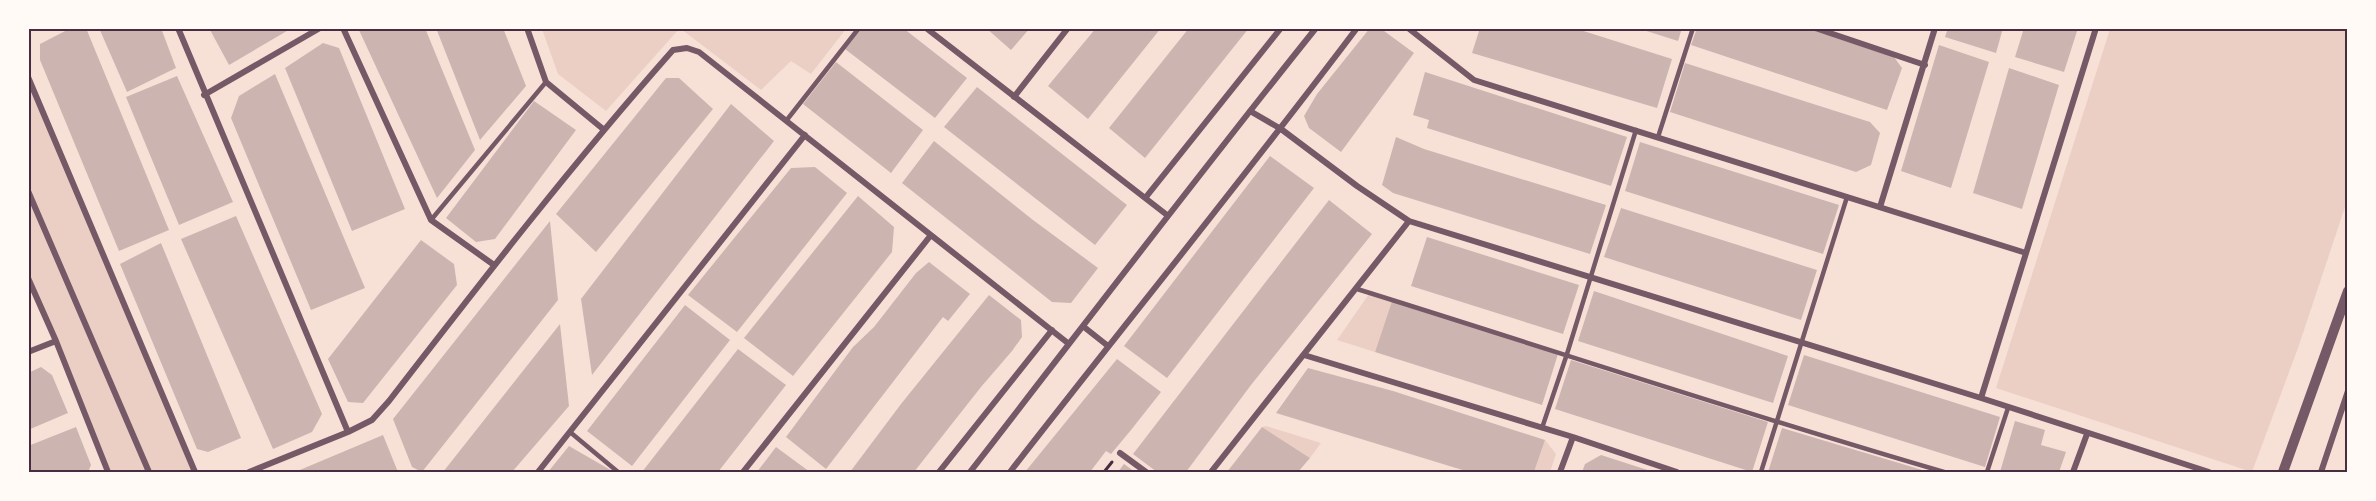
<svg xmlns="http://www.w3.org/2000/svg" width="2376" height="501" font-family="'PT Sans',sans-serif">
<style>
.green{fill:#ebcfc5}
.building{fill:#ccb4b1}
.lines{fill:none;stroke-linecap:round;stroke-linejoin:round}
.path{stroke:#4a2c40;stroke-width:3}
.service{stroke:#755966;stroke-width:4.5}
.minor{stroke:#755966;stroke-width:6}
.tertiary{stroke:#755966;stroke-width:10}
.neatline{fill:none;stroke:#4a2c40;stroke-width:2}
</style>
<rect width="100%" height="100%" fill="#f7e1d7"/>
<path class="green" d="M542,29v-1l137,1 -73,82 -48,-37z
M681,29h165l-35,45 -20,-13 -30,29z
M2110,29h237v172l-49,147 -46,124 -256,-84z
M28,77l167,395h-87l-79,-194z
M1369,294l23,7 -17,51 -38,-12z
M1266,426l55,17 -11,15 -48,-31z
M1545,440l11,14 -6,18h-16z"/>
<path class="building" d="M71,28h15l83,202 -50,21 -79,-191v-16z
M99,28h62l15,40 -49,24z
M209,28h83l-63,37z
M358,28h67l50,122 -38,48z
M436,28h67l23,58 -46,54z
M862,28h41l64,50 -32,40 -90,-69z
M986,28h44l-19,22z
M1096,28h65l-73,91 -40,-33z
M1189,28h60l-104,130 -36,-30z
M1370,28h10l34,25 -73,99 -32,-24 -5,-12 13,-22z
M1480,28h94l98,31 -15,49 -185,-55z
M1637,28h45l-4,13z
M1697,28h109l88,29 8,11 -15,42 -196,-65z
M1948,28h55l-7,25 -51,-16z
M2024,28h54l-14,44 -49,-15z
M323,43l16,5 66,161 -53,22 -67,-163z
M1939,45l50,17 -38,126 -50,-17z
M836,62l87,68 -32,43 -88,-69z
M1685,63l185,59 10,11 -9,32 -15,7 -186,-60z
M2009,68l50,17 -37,124 -49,-16z
M1425,72l202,65 -16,49 -184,-58 2,-8 -16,-5z
M275,74l90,214 -54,22 -80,-192 8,-22z
M177,76l56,126 -54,23 -53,-128z
M666,78h13l34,31 -117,143 -40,-38z
M977,87l150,118 -32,40 -151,-118z
M534,101l42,29 -81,109 -19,3 -30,-24z
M731,104l43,37 -182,234 -11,-76z
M1396,137l28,12 182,56 -16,49 -197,-61 -11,-8z
M934,141l99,79 65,48 -27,35 -19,-1 -150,-119z
M1640,142l199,63 -16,49 -198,-63z
M1270,156l44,32 -147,190 -43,-32z
M815,167l32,26 -110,139 -49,-37 103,-127z
M858,196l36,31 -2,25 -99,124 -49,-38z
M1329,200l43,34 -121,151 -65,87h-29l-24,-18z
M1621,208l196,62 -16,50 -197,-63z
M236,216l86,198 -10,18 -39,17 -92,-210z
M550,221l8,79 -136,172 -10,-5 -19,-48z
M1427,237l152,48 -16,49 -152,-48z
M421,240l33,24 3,21 -94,118 -15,-1 -20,-43z
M161,243l80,195 -33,14 -11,-3 -77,-185z
M929,262l41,32 -22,27 -5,-4 -117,152 -40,-32 67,-90 21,-20 42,-54z
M1594,291l194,65 -15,47 -195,-62z
M989,295l32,25 1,17 -10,14 -31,36 -67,85h-64l51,-68z
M1392,301l166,53 -16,51 -167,-53z
M685,305l45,35 -98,126 -45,-35z
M560,324l9,82 -57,66h-69z
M738,349l48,36 -68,87h-76z
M1804,355l196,62 -15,50 -197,-62z
M1117,359l44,33 -30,38 -20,24 -5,-3 -16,21h-65z
M1571,360l197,62 -16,50 -197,-63z
M41,367l11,8 16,38 -40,17v-57z
M1308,368l85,23 152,49 -11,32h-65l-193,-59z
M2015,421l30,9 -4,15 25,7 -7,20h-59z
M76,427l15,38 -3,7h-60v-26z
M1262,427l48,31 -12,14h-71z
M1782,428l147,44h-161z
M383,435l15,37h-103z
M569,446l45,26h-66z
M776,447l34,25h-53z
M1601,455l34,11 19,6h-72l3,-8z
M1124,464l11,8h-17z"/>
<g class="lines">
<path class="path" d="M1104,472l8,-10"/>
<path class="service" d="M786,121l73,-93
M1658,137l35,-109
M431,220l115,-138
M1357,289c196,61 390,126 587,183
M1542,428l25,-74 69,-224
M570,432l48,40
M1761,472l86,-275
M1987,472l21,-64"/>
<path class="minor" d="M178,28l170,404
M343,28l88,192 63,45
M527,28l19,54 57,47
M926,28l241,187
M1408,28l66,52 552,173
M1815,28l110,37
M28,77l167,395
M204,95l116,-67
M1014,97l54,-69
M1250,111l31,18 76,57 52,35 572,177 228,74
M28,191l121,281
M1146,197l135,-169
M1880,207l55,-179
M28,278l28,63 52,131
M1084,327l24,19
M28,352l28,-11
M1304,355l269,82 104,35
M1981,398l115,-370
M1120,453l26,19
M249,472l99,-40 24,-12 17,-19c92,-119 184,-238 284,-351l14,-2 12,4 370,292
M538,472l267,-337
M743,472l188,-237
M939,472l113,-142
M970,472c115,-148 228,-297 346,-444
M1010,472c115,-148 234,-294 347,-444
M1211,472l198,-251
M1560,472l13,-35
M2073,472l14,-38
M2321,472l27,-81"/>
<path class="tertiary" d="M2283,472l65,-181"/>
</g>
<rect width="2376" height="501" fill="none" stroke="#fffaf5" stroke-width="60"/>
<rect x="30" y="30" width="2316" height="441" class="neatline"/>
</svg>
